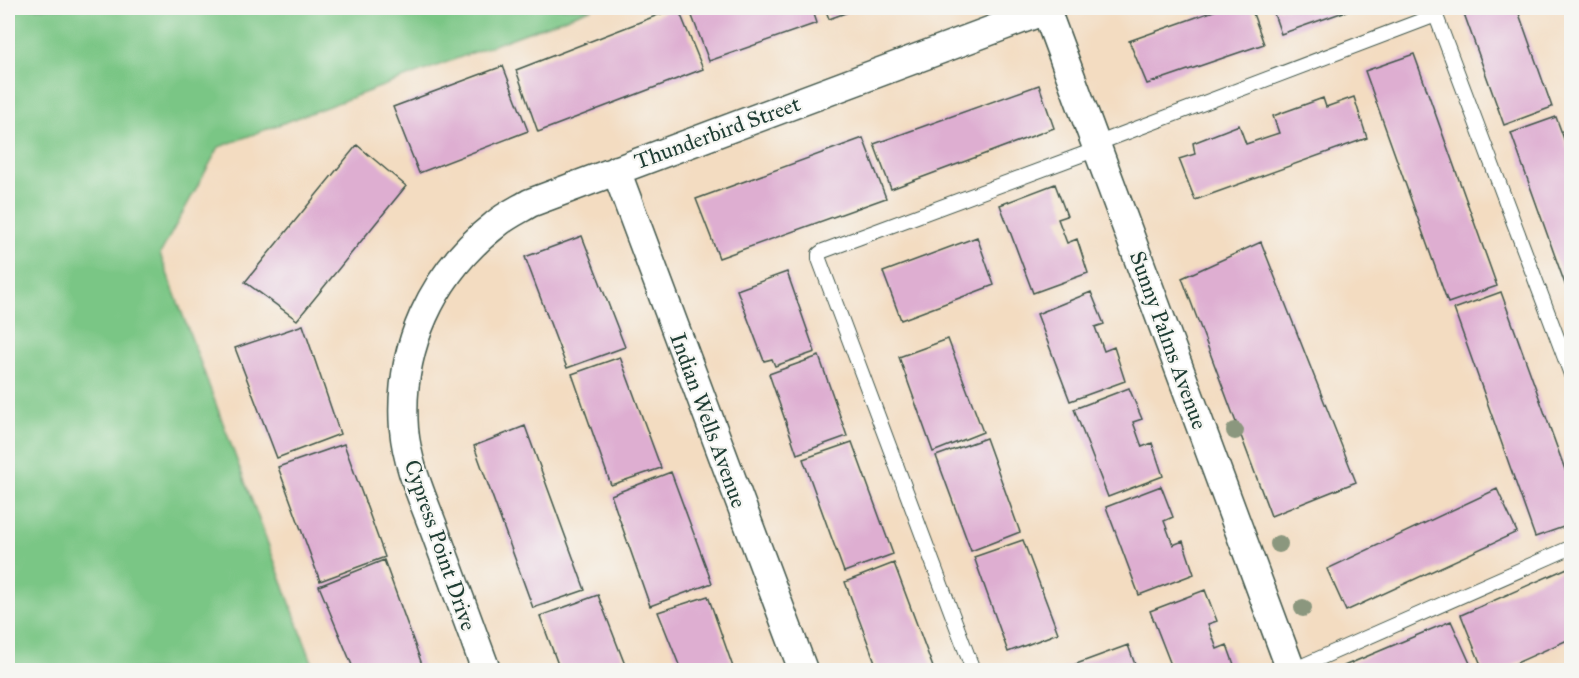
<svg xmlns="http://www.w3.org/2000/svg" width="1579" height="678" font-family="'IM FELL Great Primer',serif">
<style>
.green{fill:#7ac685;stroke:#4c825c;stroke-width:1.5}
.building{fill:#deaed1}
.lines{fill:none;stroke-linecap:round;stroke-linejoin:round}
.service-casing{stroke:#3f5549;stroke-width:16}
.minor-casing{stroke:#3f5549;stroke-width:31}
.service{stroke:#fff;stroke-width:14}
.minor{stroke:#fff;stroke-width:28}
.tree{fill:#8b977e}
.labels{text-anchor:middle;stroke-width:4.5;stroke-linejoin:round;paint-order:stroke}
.street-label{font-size:22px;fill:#1f3d34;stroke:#f6f6f2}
</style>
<rect width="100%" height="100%" fill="#f6f6f2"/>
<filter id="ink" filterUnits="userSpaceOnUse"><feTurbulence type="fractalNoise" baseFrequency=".0167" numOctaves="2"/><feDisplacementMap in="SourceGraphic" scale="12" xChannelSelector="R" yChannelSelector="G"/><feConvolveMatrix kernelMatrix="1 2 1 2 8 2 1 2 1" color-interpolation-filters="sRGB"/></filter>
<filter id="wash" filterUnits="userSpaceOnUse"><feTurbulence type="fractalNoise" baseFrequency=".008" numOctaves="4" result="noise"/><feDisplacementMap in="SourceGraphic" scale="24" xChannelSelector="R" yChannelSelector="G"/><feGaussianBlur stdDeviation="1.35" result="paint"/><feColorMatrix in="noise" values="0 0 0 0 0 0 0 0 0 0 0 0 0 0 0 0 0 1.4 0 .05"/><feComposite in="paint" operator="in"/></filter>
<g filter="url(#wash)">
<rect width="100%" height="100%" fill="#f3dcc1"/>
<path class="green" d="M8,8h585l-374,139 -59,107 155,416h-307z"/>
<g id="blocks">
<path class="building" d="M676,8h2l25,61 -165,63 -22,-62z
M689,8h123l5,15 -108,38z
M825,8h34l-30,11z
M1222,8h29l13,36 -117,40 -18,-43z
M1272,8h83l-74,26z
M1462,8h55l35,99 -48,18z
M1414,54l83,232 -49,17 -83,-232z
M503,66l25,65 -109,42 -26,-66z
M1039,85l15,43 -163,61 -17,-45z
M1354,97l13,41 -172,62 -16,-41 16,-5 -2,-11 46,-18 7,19 33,-11 -6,-17 50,-18 3,9z
M1556,117l16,44 -1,140 -60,-168z
M863,138l23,60 -167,60 -23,-59z
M357,145l49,41 -109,134 -52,-38z
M1055,184l12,32 -9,3 9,24 10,-4 11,34 -55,20 -33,-88z
M582,236l43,111 -58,21 -42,-111z
M977,237l17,48 -93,35 -18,-48z
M1261,242l95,240 -85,34 -89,-238z
M787,272l28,80 -40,14 -3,-7 -8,2 -27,-71z
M1091,292l13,32 -9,3 9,24 10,-4 11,34 -55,20 -33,-87z
M1501,292l71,197v35l-37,13 -81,-228z
M303,325l37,109 -63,24 -42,-110z
M948,339l35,93 -50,20 -34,-95z
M819,356l28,80 -50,18 -28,-80z
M620,357l41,111 -50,17 -39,-111z
M1129,388l13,31 -9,3 9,25 10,-4 11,33 -55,21 -34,-88z
M525,426l60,164 -52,18 -59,-162z
M986,438l34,94 -49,19 -35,-95z
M852,442l41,112 -49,18 -41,-113z
M344,444l41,113 -65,24 -42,-114z
M671,472l41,111 -62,23 -39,-111z
M1161,486l12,31 -9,4 9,24 10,-4 11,33 -55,21 -33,-88z
M1497,489l20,43 -171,79 -19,-42z
M1023,540l35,93 -50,19 -34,-95z
M384,560l40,110h-70l-35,-84z
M894,563l40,107h-56l-33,-88z
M1572,566v72l-71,32h-18l-22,-55z
M1205,590l12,31 -9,3 9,25 10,-4 9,25h-63l-23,-59z
M598,595l29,75h-67l-20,-54z
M708,596l26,74h-53l-23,-58z
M1451,621l22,49h-127l-2,-4z
M1128,645l9,25h-77z"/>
</g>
</g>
<g filter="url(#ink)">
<use href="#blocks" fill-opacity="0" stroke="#3f5549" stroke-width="1.5"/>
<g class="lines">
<defs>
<path id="service" d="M1433,8l139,369
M1096,144l340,-129
M973,670l-154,-411v-5l4,-3 274,-102
M1293,670l279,-123"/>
<path id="minor" d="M1046,10l245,660
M616,170l187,500
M486,670c-17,-47 -35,-94 -52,-141 -12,-32 -27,-65 -30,-100 -6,-80 28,-155 91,-204 10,-9 23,-15 35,-22l521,-195"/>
</defs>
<use href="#service" class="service-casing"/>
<use href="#minor" class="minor-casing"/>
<use href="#service" class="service"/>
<use href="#minor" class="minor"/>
</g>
<g class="tree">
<circle cx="1235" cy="431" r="9"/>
<circle cx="1279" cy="544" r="9"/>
<circle cx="1303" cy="608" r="9"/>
</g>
</g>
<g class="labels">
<g class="street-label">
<text transform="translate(717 132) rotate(-20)" y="8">Thunderbird Street</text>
<text transform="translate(1169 340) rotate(70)" y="8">Sunny Palms Avenue</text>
<text transform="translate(709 420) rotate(70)" y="8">Indian Wells Avenue</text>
<text transform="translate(441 545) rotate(71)" y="8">Cypress Point Drive</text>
</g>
</g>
<rect width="1579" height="678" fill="none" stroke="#f6f6f2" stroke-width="30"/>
</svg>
